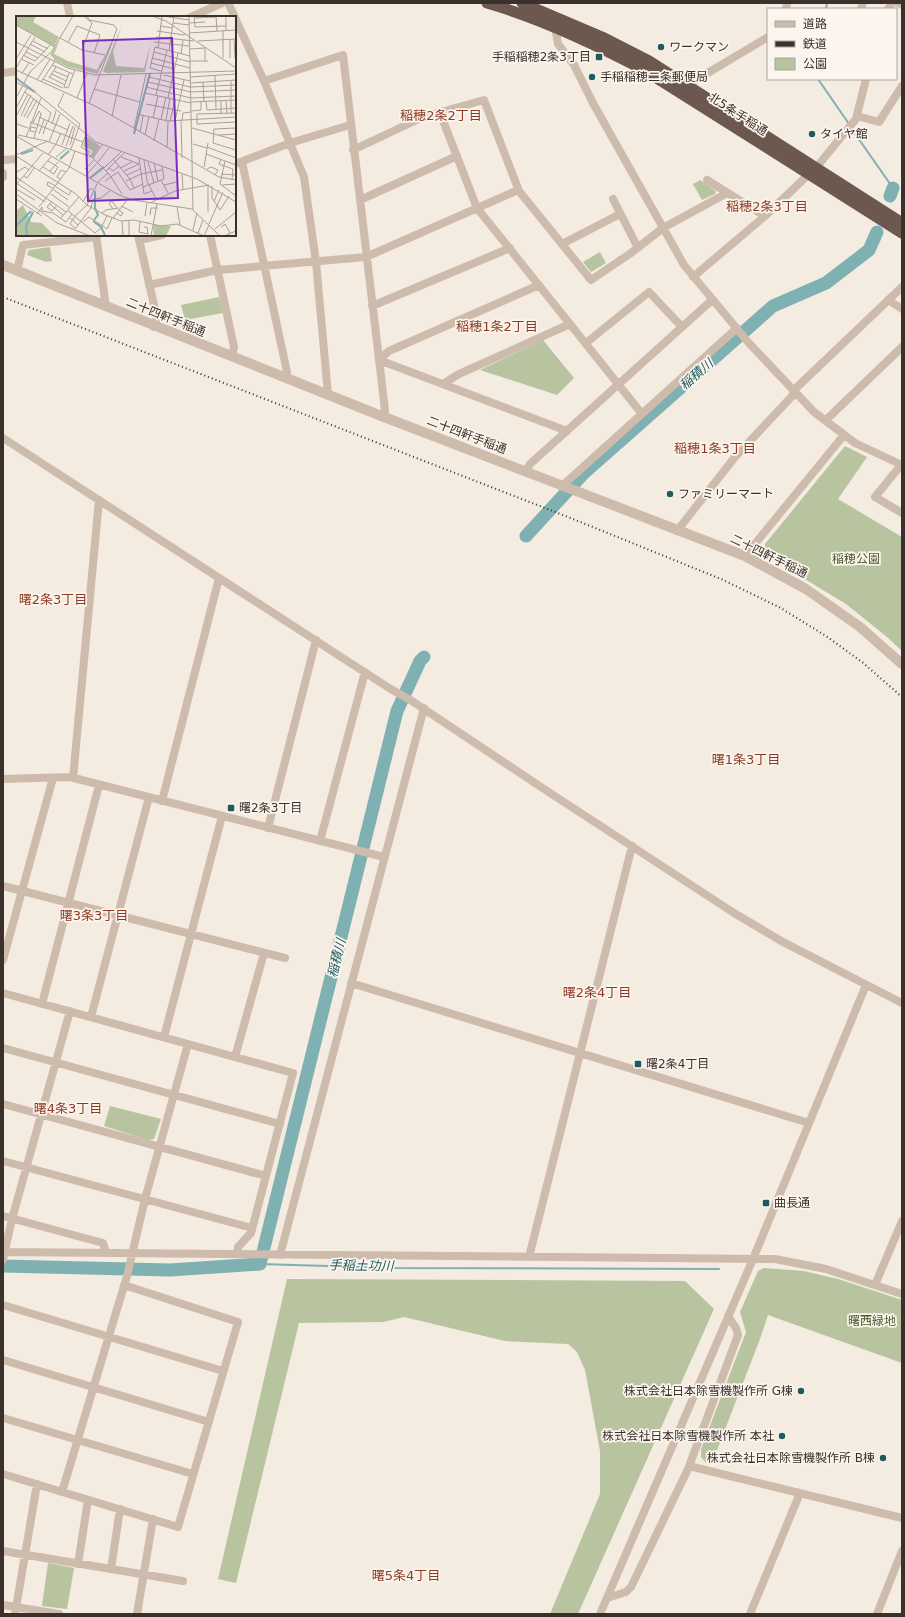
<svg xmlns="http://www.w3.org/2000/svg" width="905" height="1617" font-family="'DejaVu Sans','Noto Sans JP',sans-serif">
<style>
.green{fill:#b8c4a0}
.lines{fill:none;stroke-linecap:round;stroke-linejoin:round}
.stream{stroke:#7fb0b2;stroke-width:2}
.river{stroke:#7fb0b2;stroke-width:13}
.minor{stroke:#cdbbac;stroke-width:8}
.tertiary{stroke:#cdbbac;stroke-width:10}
.trunk{stroke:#6c584f;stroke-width:11}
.rail{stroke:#3b302b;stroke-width:2;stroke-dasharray:1 3;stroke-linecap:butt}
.poi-dot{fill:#1f5a5e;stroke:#fbf5ee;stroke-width:1.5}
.labels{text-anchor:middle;stroke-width:3.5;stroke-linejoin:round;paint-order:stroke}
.poi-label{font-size:12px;fill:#3b302b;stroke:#fbf5ee;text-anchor:start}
.street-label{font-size:12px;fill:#3b302b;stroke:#fbf5ee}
.park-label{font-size:12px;fill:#4a5a2e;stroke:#fbf5ee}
.neighbourhood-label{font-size:13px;fill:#8c3b22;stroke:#fbf5ee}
.water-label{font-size:13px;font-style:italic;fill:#1f5a5e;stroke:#fbf5ee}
.inset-river{fill:none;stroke:#7fb0b2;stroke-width:2}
.inset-road{fill:none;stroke:#aaa098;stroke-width:1}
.view{fill:#7b2cbf;fill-opacity:0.15;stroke:#7b2cbf;stroke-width:2}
.inset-edge{fill:none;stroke:#3b302b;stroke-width:2}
</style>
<rect width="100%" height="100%" fill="#f4ebe1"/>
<path class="green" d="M700,180l16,11 -1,3 -13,6 -9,-16z
M50,247l2,14 -6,1 -19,-7 2,-5z
M600,252l6,11 -15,9 -8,-10z
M219,297l4,16 -38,7 -4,-15z
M543,340l31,38 -17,17 -77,-25z
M845,446l22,11 -29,42 64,38v114l-15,-14 -41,-33 -81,-49v-11z
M110,1106l51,13 -7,20 -6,1 -44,-14z
M764,1268l40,3 34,8 64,21v63l-134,-48 -8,24 -48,124 -7,-1 -4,-5v-8l45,-117 -6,-20 18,-41z
M287,1279l398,2 29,28 -136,305h-28l50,-120v-43l-15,-81 -8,-18 -9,-8 -63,-3 -101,-24 -21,5 -84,1 -63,260 -18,-4z
M48,1563l26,5 -7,41 -25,-3z"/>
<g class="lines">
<path class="stream" d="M826,9l1,-6
M818,79l31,45
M851,128l42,60
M260,1264l135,4 324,1"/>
<path class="river" d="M890,196l3,-8
M526,536l57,-62 190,-168 53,-23 43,-33 8,-18
M3,1266l167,4 90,-6 137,-553 23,-50 4,-4"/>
<path class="minor" d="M67,3l3,14
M228,3l7,14
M898,3l4,2
M786,9l1,-6
M861,9l2,-6
M888,9l4,-6
M191,17l31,-14
M235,18l29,63 40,96 12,85 12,132
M555,27l3,17 16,21 20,40 90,160 64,77 66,70 41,31 47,22
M3,73l14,-2
M264,81l79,-26 42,355 -1,7
M686,90l2,-4 8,-6 72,-43
M440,113l37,95 165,206
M857,116l22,6 23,-36
M353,150l70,-33 61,-17 35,91 72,89 40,-27 32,-25 64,-35
M3,160l14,-1
M242,162l45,210 -1,6
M235,164l55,-21 60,-18
M815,169l41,-50 10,-40
M3,173v4
M707,180l58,36
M613,199l25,49
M360,200l97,-44
M96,235l10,72
M138,235l19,83 -3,9
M210,235l24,112 -2,10
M139,240l23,-5
M562,244l58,-30
M17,271l6,-26 74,-8
M693,277l72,-61 43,-41
M149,285l69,-15 148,-13 152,-67
M888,300l14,9
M372,306l138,-58
M586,343l63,-51 33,35
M379,360l188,71
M379,360l10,-9 150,-66
M443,384l16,-10 111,-50
M793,391l109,-104
M826,420l76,-73
M3,438l386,250 23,13 129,86 193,126 49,29 119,61
M901,465l-26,32 27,16
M526,471l4,-7 182,-164
M562,486l175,-158
M677,531l58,-74 60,-64
M745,556l99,-121
M73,778l26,-278
M3,779l67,-2 314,80
M162,801l57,-223
M268,828l48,-188
M320,841l45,-169
M3,886l282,72
M3,960l50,-182
M351,983l458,140
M3,993l290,80 -42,160 -13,14 -1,7
M42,1004l57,-219
M91,1017l58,-220
M164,1037l58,-221
M3,1048l277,76
M235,1057l29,-104
M3,1104l263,72
M3,1161l249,67
M3,1216l100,27 3,10
M3,1252l772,7 51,10 76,25
M280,1255l144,-547
M529,1257l103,-411
M3,1259l9,-40 58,-208
M875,1285l27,-64
M3,1305l220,66
M3,1360l206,62
M3,1418l190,56
M689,1466l213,52
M3,1474l175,53 60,-205 -114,-37
M62,1492l65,-216 18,-77 43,-155
M3,1551l180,30
M78,1564l10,-64
M111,1569l9,-60
M607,1598l19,-6 5,-5 57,-118 50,-134 -2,-7 -8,-12
M3,1605l56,9
M15,1614l22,-130
M137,1614l16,-95
M600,1614l153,-355 113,-274
M750,1614l50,-121
M877,1614l25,-63"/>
<path class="tertiary" d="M3,265l381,152 361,139 61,33 54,38 42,37"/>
<path class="trunk" d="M487,3c55,16 106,40 157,67l258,163
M522,3l80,34 47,24 253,162"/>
<path class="rail" d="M3,297l565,220 153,62 58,28 47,29 36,26 40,35"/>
</g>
<g class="poi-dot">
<circle cx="661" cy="47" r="4"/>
<rect x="595" y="53" width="8" height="8" rx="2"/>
<circle cx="592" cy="77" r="4"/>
<circle cx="812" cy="134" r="4"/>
<circle cx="670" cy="494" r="4"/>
<rect x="227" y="804" width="8" height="8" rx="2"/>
<rect x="634" y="1060" width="8" height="8" rx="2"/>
<rect x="762" y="1199" width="8" height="8" rx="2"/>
<circle cx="801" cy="1391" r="4"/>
<circle cx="782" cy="1436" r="4"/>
<circle cx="883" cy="1458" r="4"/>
</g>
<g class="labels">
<g class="poi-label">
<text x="669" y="51">ワークマン</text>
<text x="591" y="61" text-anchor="end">手稲稲穂2条3丁目</text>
<text x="600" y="81">手稲稲穂二条郵便局</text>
<text x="820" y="138">タイヤ館</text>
<text x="678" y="498">ファミリーマート</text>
<text x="239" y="812">曙2条3丁目</text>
<text x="646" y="1068">曙2条4丁目</text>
<text x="774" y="1207">曲長通</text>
<text x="793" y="1395" text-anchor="end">株式会社日本除雪機製作所 G棟</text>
<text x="774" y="1440" text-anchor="end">株式会社日本除雪機製作所 本社</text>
<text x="875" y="1462" text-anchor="end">株式会社日本除雪機製作所 B棟</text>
</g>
<g class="street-label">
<text transform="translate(738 114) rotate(33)" y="4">北5条手稲通</text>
<text transform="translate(166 317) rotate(22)" y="4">二十四軒手稲通</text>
<text transform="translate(467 435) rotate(21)" y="4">二十四軒手稲通</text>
<text transform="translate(769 556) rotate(26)" y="4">二十四軒手稲通</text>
</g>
<g class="park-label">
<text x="856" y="563">稲穂公園</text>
<text x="872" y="1325">曙西緑地</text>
</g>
<g class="neighbourhood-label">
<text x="441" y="120">稲穂2条2丁目</text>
<text x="767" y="211">稲穂2条3丁目</text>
<text x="497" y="331">稲穂1条2丁目</text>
<text x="715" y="453">稲穂1条3丁目</text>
<text x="53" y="604">曙2条3丁目</text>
<text x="746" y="764">曙1条3丁目</text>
<text x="94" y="920">曙3条3丁目</text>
<text x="597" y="997">曙2条4丁目</text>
<text x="68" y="1113">曙4条3丁目</text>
<text x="406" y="1580">曙5条4丁目</text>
</g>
<g class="water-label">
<text transform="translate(696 374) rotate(-41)" y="5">稲積川</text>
<text transform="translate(336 958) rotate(-76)" y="5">稲積川</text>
<text transform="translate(361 1265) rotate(1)" y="5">手稲土功川</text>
</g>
</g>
<g transform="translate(16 16)">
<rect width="220" height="220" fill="#f4ebe1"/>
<path d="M2,0h18l-3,6 26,15 -5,9 -38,-21zM106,9l-9,27 3,14 28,2 7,-26 -6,30 -39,1 -3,-2zM44,24l-6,14 14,7 29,9 7,-14 -6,18 -30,-7 -14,-7v-2l-4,-3zM70,120l14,10 -7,11 -3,-1 3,-5 -10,-5zM7,189l8,17 11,1 12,13h-38v-25zM137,209l18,1 -5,10h-12z" fill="#b8c4a0"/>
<path class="inset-river" d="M0,62l19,14M118,118l16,-61M5,138l12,-4M44,143l9,-8M74,162l14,-11M78,204l4,-5 -3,-7v-17M77,205l8,6 4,8M0,210l15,-15M11,220l-1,-10 7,-14"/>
<path class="inset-road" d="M71,0l2,4 25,5 3,4 -28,74M136,0l14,5 70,47M147,0l26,4M173,0l4,194M178,0l1,11 31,-1M200,0l1,15M210,0v15M179,2l21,-1M157,7l16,2M173,7l16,-1M0,9l39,22M144,10l13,2M141,15l27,4 1,-2M207,15v27M173,17l47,-3M140,21l38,4M44,22l22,12 23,5M214,23v19M218,23l1,19M17,25l15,8M182,25l38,-2M0,26l52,26 27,7 141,-4M52,26l9,-16 23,9 -6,18M138,26l35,4M14,28l15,8M189,31v14M142,32l4,-32M174,33l15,-1M66,34l10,-27 -8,-7M153,35l5,-35M10,36l12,6M138,36l36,10M165,38l2,-14M7,39l12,6M136,42l38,10M0,43l15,-24M5,43l13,6M19,45l15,-16M174,45h18M135,47l23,6M36,49l21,9M0,52l19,-31M84,52l12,-26M0,54l81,37 122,70 17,3M38,55l14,6M145,55l-11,-3 5,-21 35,9M6,57l7,-10M36,58l14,7M134,59l-5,18 46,10M148,59l26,6M199,59l1,34M33,61l16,8M133,61l41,10M174,61l46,-3v6M33,62l7,-11M27,63l20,9M21,64l13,-21M215,65v32M0,66l20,11 60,49 101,37 39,23M25,66l14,-21M132,66l43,10 45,-2M187,66l1,20M175,67l45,-3M48,71l4,1 7,-18M48,71l5,-14M130,71l45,11 45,-2M175,71l45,-2M78,73l46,13M9,76l26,21 -3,9M48,77l-6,13 22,18 -9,25M140,79l11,-45M0,82l14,-26 22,-21 21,-35M61,82l10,-25M152,82l10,-45M205,85v13M210,85l1,13M175,86l45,-2M190,86l1,8 29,-2M130,88l35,7M0,92l11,-20M175,95l10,-1v-8M220,97l-39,1v10l39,-2M121,98l31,7 68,-4M1,99l11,-21M5,100l10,-21M96,100l9,-41M8,101l10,-19M23,101l29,13M11,102l10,-18M137,102l5,-22M145,103l5,-22M0,104l1,4 11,4M150,104l4,-22M165,104l1,38M166,104l1,-7 8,-1M154,105l5,-21M159,105l9,-41M14,106l53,20M17,107l6,-12 2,3 -7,24M36,108l4,-13M176,112l44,12M220,112l-22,1 -1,14 23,7M118,113l12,-55M19,116l-5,-1 1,-4 5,1M124,116l3,-16M23,118l5,-14M27,118l4,-12M2,119l28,6 46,16 17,17 13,20M70,119l-5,12 9,5 -3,3M129,119l4,-18M203,119l17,-1M0,120l103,59 14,5 59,9 28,27M10,121l15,-39M138,125l5,-22M33,126l11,-28M177,128l14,4M46,129l8,-22M54,129l5,-18M50,130l7,-20M191,131l29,11M151,132l1,-27M190,138l30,11M0,139l32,-14M32,139l8,-11 5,-11M0,140l60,38 11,11 16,9 18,7 13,-1 27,6 16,-2 27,12M40,141l11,-9M105,141l18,7M77,142l9,-13M123,142l5,36 8,-3M97,143l17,20 4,9M205,143l-2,5 14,5 -1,11M128,144l3,21 9,18M209,145l-5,23 16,12M82,146l11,-14M132,146l6,21M138,147l4,18M27,151l11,7 4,-7 -10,-6M188,151l4,-24M88,152l17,-16M93,152l4,3 6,-5M104,152l12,-6M69,153l10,-10M191,153l4,-2 7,3 -3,5M23,155l12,-14M34,155l8,-9M90,155l18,-18M108,155l15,-7M1,156l8,-5 4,3M166,157l1,17M205,158l15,1M111,159l13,-6M8,160l3,2 7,-10M69,160l13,-14M0,161l50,35M45,163l-4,-2 4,-7 5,2M145,164l7,13M89,165l13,-9 12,18 13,-6M110,165l15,-7 21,-4M0,167l29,19M81,167l11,-10M0,169l27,-32M148,169l13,-3M206,169l14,-1M196,170v12l8,12 9,-14M40,171l13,8 2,-4M127,171l21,-8 -2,-13M0,173l19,11M38,173l-7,-4 1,-3 8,4M38,174l14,10M0,178l41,29 33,13M35,178l18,13M0,183l26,17M36,185l-5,6 5,4 5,-6M198,185l5,-11M67,186l7,-13h3M134,187l25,-12 34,-6M34,188l13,11M105,190l12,6M23,191l30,-39 6,-17M161,191l3,18M97,193l-4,-6 3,-2 5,7M51,194l28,23M192,196v-26M86,197l4,-3 13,-2M101,197l4,3 2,-3 -4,-3M21,198l5,-7v4l11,2 13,9 6,-8M134,199l1,-7h7M59,200l12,-11 10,-21M129,200l2,-13M53,201l9,8M45,202l18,-21M97,202l14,-18M113,204v16M106,205l1,15M124,205l-1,11 9,2 -1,-7h-3M67,206l6,-5 18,12 5,-11M193,208l14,-32M205,211l4,-3 5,9M59,212l-5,-4 5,-8M59,213l16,-21 2,-9 8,-1 9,-7M199,213l21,-17M177,214l4,-17M79,217l6,-5 6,-12M182,217l5,-13M135,220l6,-32M188,220l5,-11M208,220l12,-5"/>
<path class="view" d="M156,22l6,160 -90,3 -5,-160z"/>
<rect width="220" height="220" class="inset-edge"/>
</g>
<rect width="905" height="1617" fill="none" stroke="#3b302b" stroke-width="8"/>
<rect x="767" y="8" width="130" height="72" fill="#fbf5ee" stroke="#aea6a0"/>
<rect x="775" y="21" width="20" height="6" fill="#cdbbac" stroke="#aea6a0"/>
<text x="803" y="28" font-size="12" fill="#3b302b">道路</text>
<rect x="775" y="41" width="20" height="6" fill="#3b302b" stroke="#aea6a0"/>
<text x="803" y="48" font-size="12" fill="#3b302b">鉄道</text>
<rect x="775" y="58" width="20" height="12" fill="#b8c4a0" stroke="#aea6a0"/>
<text x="803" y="68" font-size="12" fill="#3b302b">公園</text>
</svg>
